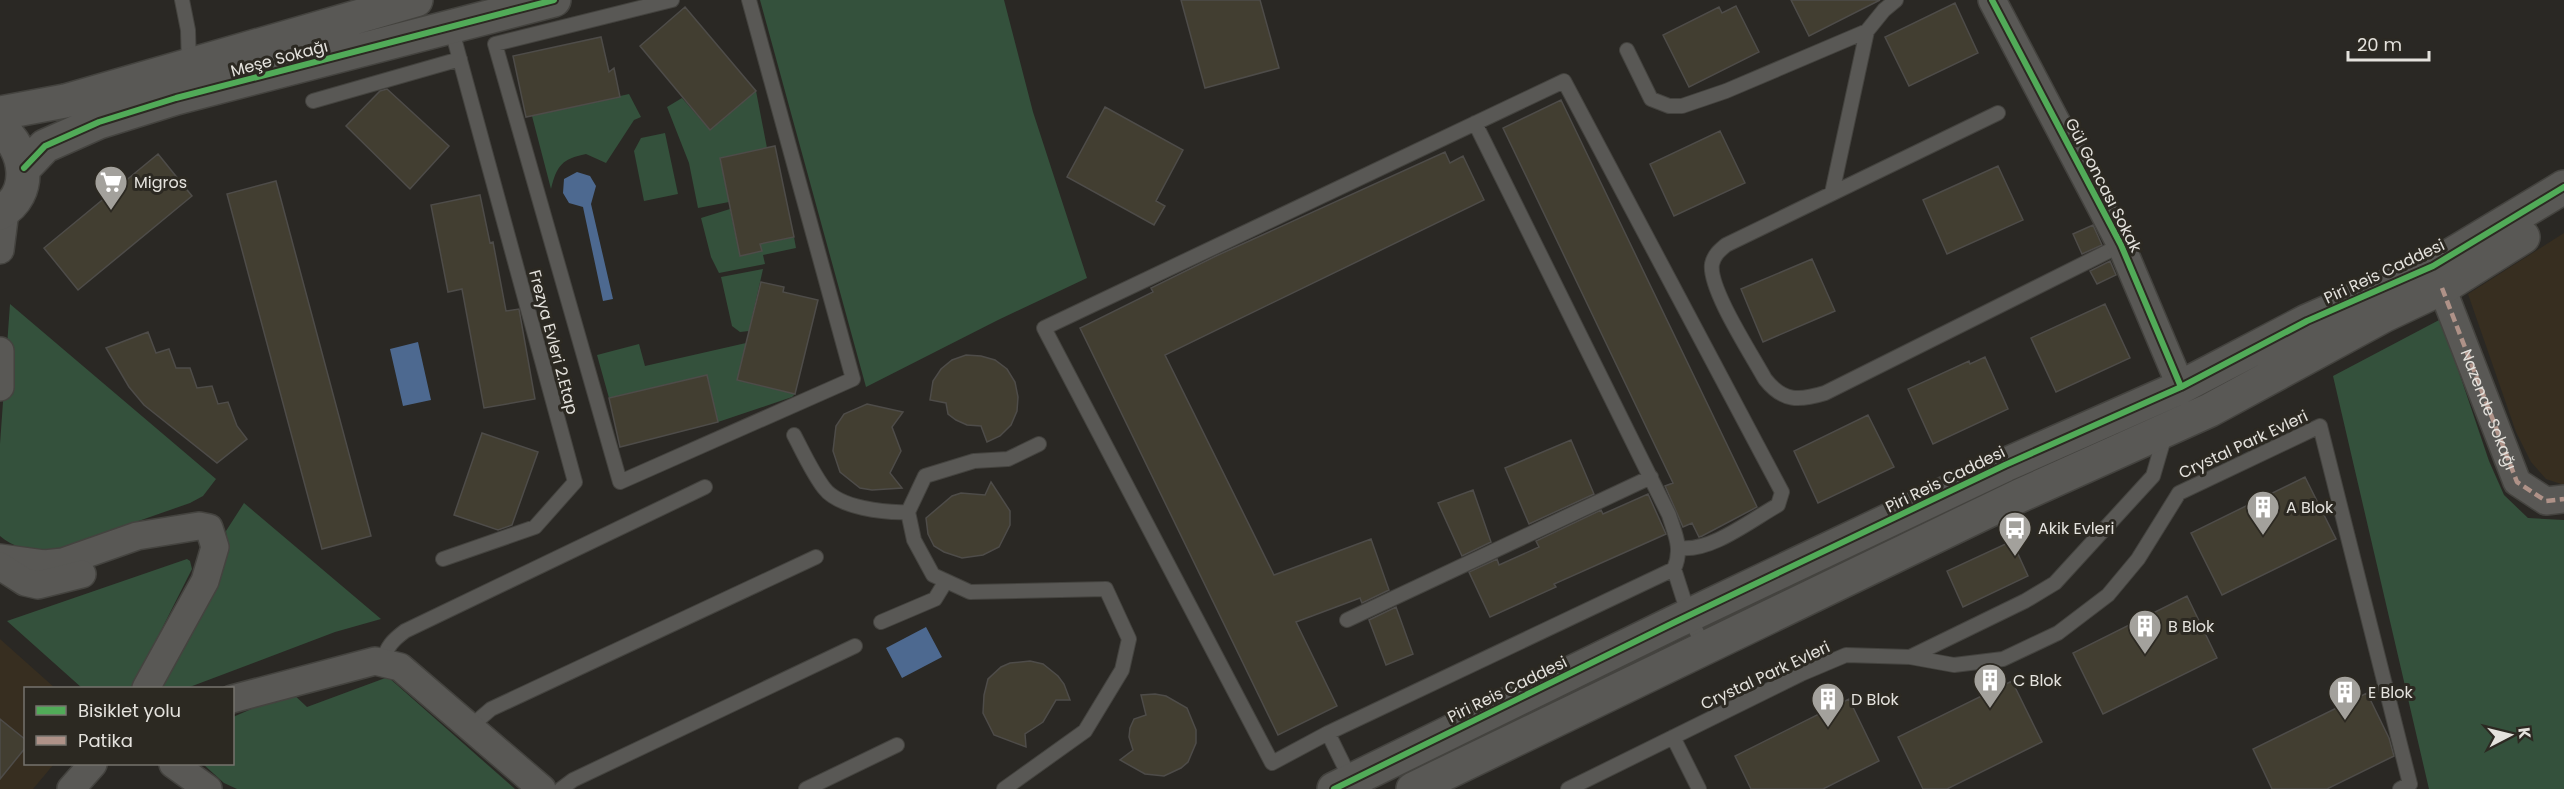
<svg xmlns="http://www.w3.org/2000/svg" width="2564" height="789" font-family="Poppins,sans-serif">
<style>
.education{fill:#372e20}
.green{fill:#34513c}
.water{fill:#4d6990}
.building{fill:#423e31;stroke:#4e4c49;stroke-width:1.5}
.lines{fill:none;stroke-linecap:round;stroke-linejoin:round}
.service-casing{stroke:#44433f;stroke-width:16}
.minor-casing{stroke:#44433f;stroke-width:30}
.tertiary-casing{stroke:#44433f;stroke-width:36}
.service{stroke:#595855;stroke-width:14}
.minor{stroke:#595855;stroke-width:27}
.tertiary{stroke:#595855;stroke-width:33}
.quiet{stroke:#af9288;stroke-width:4.5;stroke-dasharray:9 4.5;stroke-linecap:butt}
.cycleway-casing{stroke:#2c2922;stroke-width:10}
.cycleway{stroke:#51ab58;stroke-width:6}
.labels{text-anchor:middle;stroke-width:6;stroke-linejoin:round;paint-order:stroke}
.street-label{font-size:16px;fill:#e4e2dd;stroke:#2c2922}
.poi-label{font-size:16px;fill:#e4e2dd;stroke:#2c2922;text-anchor:start}
</style>
<rect width="100%" height="100%" fill="#2a2824"/>
<path class="education" d="M2564,233v252l-18,-6 -15,-17 -15,-30 -48,-138z
M0,639l55,49h-29v76h28l-21,25h-33z"/>
<path class="green" d="M760,0h244l29,112 54,166 -89,42 -132,67z
M756,91l11,57 -47,10 9,44 -31,6 -9,-45 -22,-56 15,-9 28,32z
M629,94l12,23 -7,3 -28,43 -20,-9c-24,5 -29,11 -35,35l-19,-73z
M665,133l13,61 -34,7 -10,-50 7,-13z
M730,209l10,47 21,-5 -1,-7 34,-7 2,11 -33,7 2,9 -46,9 -8,-16 -10,-39z
M763,269l-14,62 -9,1 -8,-6 -11,-49z
M10,304l206,175 -13,17 -13,7 -143,50c-16,-2 -35,-6 -47,-17v-92z
M2441,319l48,142 15,34 24,23 36,2v269h-135l-96,-413z
M746,343l-9,37 58,14 -3,3 -74,25 -11,-47 -98,23 -12,-43 42,-11 6,22z
M244,503l137,116 -46,13 -148,56h-28l68,-147 -1,-10z
M187,559l3,2 2,8 -60,119h-50l-75,-67z
M388,677l127,112h-278l-13,-6 -21,-19h29l1,-47 58,-25 16,15z"/>
<path class="water" d="M577,172l13,4 6,10 -5,18 22,95 -10,2 -20,-94 -14,-4 -6,-10 1,-14z
M418,342l13,58 -28,6 -13,-57z
M926,627l16,30 -40,21 -16,-30z"/>
<path class="building" d="M1181,0h79l19,68 -74,20z
M1791,0h89l-71,36z
M1955,3l23,50 -69,33 -24,-49z
M1736,6l23,46 -70,35 -26,-52 56,-28 3,6z
M685,7l71,84 -46,39 -70,-84z
M601,37l8,35 5,-4 6,29 -94,20 -13,-61z
M387,89l62,57 -39,43 -64,-63 34,-35z
M1561,100l196,407 -55,29 -3,1 -7,-14 -9,4 -18,-41 8,-3 -170,-355z
M1105,107l78,43 -27,51 9,5 -11,19 -87,-48z
M1720,131l25,52 -71,33 -24,-52z
M775,146l19,91 -34,7 2,7 -22,5 -20,-98z
M1445,152l5,11 13,-7 21,44 -319,155 109,220 97,-36 18,51 -27,13 -2,-5 -64,24 41,84 -59,29 -198,-407 73,-36 -2,-4 65,-32z
M158,154l34,42 -114,94 -34,-42z
M1998,166l25,54 -76,34 -24,-54z
M276,181l95,355 -49,13 -95,-355z
M480,195l10,48 3,-1 13,69 13,-2 16,90 -51,9 -22,-119 -14,3 -17,-87z
M2093,225l9,20 -20,9 -9,-20z
M1812,259l23,52 -72,31 -22,-53z
M2110,261l6,14 -19,9 -7,-13z
M761,282l23,5 -1,5 35,8 -23,94 -58,-14z
M2105,304l25,54 -74,34 -25,-54z
M148,332l8,21 13,-4 7,19h14l7,20 15,-2 6,18 10,-2 9,24 10,13 -30,24 -73,-58 -15,-18 -23,-39z
M966,355l15,1 14,4 12,9 8,13 3,15 -1,14 -6,14 -11,11 -13,6 -6,-16 -14,-1 -11,-5 -8,-6 -2,-11 -16,-3 3,-19 8,-12 11,-9z
M1985,357l23,52 -75,35 -25,-55 61,-28 1,3z
M707,375l11,47 -98,25 -11,-49z
M867,404l36,8 -11,15 9,24 -11,22 12,15 -30,2 -12,-2 -20,-16 -7,-21 3,-25 8,-12z
M1868,415l26,52 -76,36 -24,-52z
M482,433l56,19 -26,73 -14,5 -44,-15z
M1571,440l23,54 -65,30 -24,-56z
M2305,477l31,62 -114,56 -31,-62z
M991,482l19,29v14l-11,22 -16,8 -21,3 -18,-6 -10,-6 -6,-12 -2,-16 26,-22 9,-3 24,2z
M1473,490l18,52 -29,14 -24,-53z
M1648,494l18,40 -112,50 2,3 -66,30 -21,-45 28,-13 2,6 40,-18 -3,-6 65,-31 2,4z
M2012,541l16,35 -65,31 -16,-36z
M2187,596l30,62 -114,56 -30,-61z
M1396,607l17,47 -27,11 -17,-45z
M1030,661l13,3 15,12 6,8 6,16h-14l-13,22 -18,12 1,13 -32,-12 -11,-22 1,-18 4,-16 13,-12 9,-4z
M2012,681l30,61 -95,47h-24l-25,-52z
M2367,693l22,45 5,18 -67,33h-55l-19,-40z
M1155,694l11,2 21,12 9,22v13l-8,19 -7,6 -17,8 -19,-2 -25,-14 13,-10 -4,-13 1,-9 4,-9 12,-4 -5,-20z
M1849,699l30,62 -56,28h-72l-16,-33z
M0,719l26,21v7l-26,32z"/>
<g class="lines">
<defs>
<path id="service" d="M182,0l6,30 1,35
M672,0l-177,44 125,438 233,-103 -104,-379
M1627,50l24,49 18,7h13l44,-15 141,-60
M313,101l147,-42
M1998,113l-272,132c-7,6 -12,10 -14,19 -4,24 40,91 53,115 18,23 34,22 60,14l296,-148
M1832,193l35,-162 17,-21 12,-10
M794,435c9,17 18,37 30,53 15,20 61,25 84,24
M443,559l92,-32 40,-45 -124,-455
M1674,569l15,47 15,31
M1347,620l304,-143
M881,622l54,-23 11,-18
M1910,657l44,8 49,-6 55,-26 50,-38 30,-36 41,-66 141,-67 90,358 -10,5
M383,661c4,-15 10,-21 22,-30l300,-144
M470,727l21,-18 325,-152
M1328,733l-56,30 -228,-435 520,-247 218,411 -4,13c-27,15 -67,47 -98,43
M1673,737l26,52
M1351,780l-23,-47 346,-164c9,-20 1,-35 -5,-54l-194,-392
M561,789l12,-9 282,-134
M806,789l91,-44
M1004,789l81,-58 37,-61 7,-31 -23,-50 -136,3 -37,-17 -19,-35 -6,-28 17,-36 49,-15 34,-2 31,-15
M1568,789l233,-115 45,-19 64,2 115,-56 30,-18 98,-107 12,-41"/>
<g id="minor">
<path d="M1992,0l129,245 60,142"/>
<path d="M0,250l5,-39"/>
<path id="s1" d="M2442,288l75,194 29,19 18,-2"/>
<path d="M0,351v36"/>
<path d="M0,558l44,6 19,-2 74,-26 62,-10 10,2 6,19 -10,34 -59,107"/>
<path d="M0,566l25,16 13,3 44,-11"/>
<path d="M232,699l143,-38 25,6 142,122"/>
<path d="M173,764l35,25"/>
<path d="M71,789l22,-25"/>
</g>
<path id="tertiary" d="M0,113l65,-12 351,-101
M0,128c27,21 34,66 0,85
M24,168l21,-22 54,-24 77,-24 378,-98
M1334,789l339,-166 332,-158 176,-78 126,-66 126,-55 131,-79
M1413,789l606,-293 191,-86 175,-95 57,-27 81,-51"/>
</defs>
<use href="#service" class="service-casing"/>
<use href="#minor" class="minor-casing"/>
<use href="#tertiary" class="tertiary-casing"/>
<use href="#service" class="service"/>
<use href="#minor" class="minor"/>
<use href="#tertiary" class="tertiary"/>
<path class="quiet" d="M2442,288l75,194 29,19 18,-2"/>
<defs>
<path id="cycleway" d="M1992,0l129,245 60,142
M24,168l21,-22 54,-24 77,-24 378,-98
M1334,789l339,-166 332,-158 176,-78 126,-66 126,-55 131,-79"/>
</defs>
<use href="#cycleway" class="cycleway-casing"/>
<use href="#cycleway" class="cycleway"/>
</g>
<defs>
<symbol id="supermarket-pin" viewBox="-11 -11 22 30"><path d="M0 17L-7.5 6A9.5 9.5 0 1 1 7.5 6Z" fill="#a3a19c" stroke="#2c2922"/><path d="M-6-5.5h2.5l.6 2H6L4.5 2H-2.5L-4.4-4H-6ZM-1.5 3.2a1.3 1.3 0 1 0 .1 0ZM3 3.2a1.3 1.3 0 1 0 .1 0Z" fill="#fff"/></symbol>
<symbol id="building-pin" viewBox="-11 -11 22 30"><path d="M0 17L-7.5 6A9.5 9.5 0 1 1 7.5 6Z" fill="#a3a19c" stroke="#2c2922"/><path d="M-4-6H4V6H1V3H-1V6H-4ZM-2.5-4.3h1.7v1.8h-1.7ZM.8-4.3h1.7v1.8H.8ZM-2.5-1h1.7V.8h-1.7ZM.8-1h1.7V.8H.8Z" fill="#fff"/></symbol>
<symbol id="bus-pin" viewBox="-11 -11 22 30"><path d="M0 17L-7.5 6A9.5 9.5 0 1 1 7.5 6Z" fill="#a3a19c" stroke="#2c2922"/><path d="M-5-6H5V4H4V6H2V4H-2V6H-4V4H-5ZM-3.5-4V0h7V-4ZM-3.5 1.2v1.5H-2V1.2ZM2 1.2v1.5H3.5V1.2Z" fill="#fff"/></symbol>
</defs>
<g fill-rule="evenodd">
<use href="#supermarket-pin" x="92" y="163" width="38" height="52"/>
<use href="#building-pin" x="2244" y="488" width="38" height="52"/>
<use href="#bus-pin" x="1996" y="509" width="38" height="52"/>
<use href="#building-pin" x="2126" y="607" width="38" height="52"/>
<use href="#building-pin" x="1971" y="661" width="38" height="52"/>
<use href="#building-pin" x="2326" y="673" width="38" height="52"/>
<use href="#building-pin" x="1809" y="680" width="38" height="52"/>
</g>
<g class="labels">
<g class="street-label">
<text transform="translate(279 58) rotate(-15)" y="6">Meşe Sokağı</text>
<text transform="translate(2104 185) rotate(63)" y="6">Gül Goncası Sokak</text>
<text transform="translate(2384 271) rotate(-25)" y="6">Piri Reis Caddesi</text>
<text transform="translate(554 342) rotate(75)" y="6">Frezya Evleri 2.Etap</text>
<text dy="6" stroke="none"><textPath href="#s1" startOffset="130">Nazende Sokağı</textPath></text>
<text transform="translate(2243 444) rotate(-25)" y="6">Crystal Park Evleri</text>
<text transform="translate(1945 479) rotate(-26)" y="6">Piri Reis Caddesi</text>
<text transform="translate(1765 675) rotate(-25)" y="6">Crystal Park Evleri</text>
<text transform="translate(1507 689) rotate(-26)" y="6">Piri Reis Caddesi</text>
</g>
<g class="poi-label">
<text x="134" y="188">Migros</text>
<text x="2286" y="513">A Blok</text>
<text x="2038" y="534">Akik Evleri</text>
<text x="2168" y="632">B Blok</text>
<text x="2013" y="686">C Blok</text>
<text x="2368" y="698">E Blok</text>
<text x="1851" y="705">D Blok</text>
</g>
</g>
<rect x="24" y="687" width="210" height="78" fill="#2c2922" stroke="#76736d" stroke-width="1.5"/>
<rect x="36" y="706" width="30" height="9" fill="#51ab58" stroke="#76736d" stroke-width="1.5"/>
<text x="78" y="717" font-size="18" fill="#e4e2dd">Bisiklet yolu</text>
<rect x="36" y="736" width="30" height="9" fill="#af9288" stroke="#76736d" stroke-width="1.5"/>
<text x="78" y="747" font-size="18" fill="#e4e2dd">Patika</text>
<g transform="translate(2510 735) rotate(83)" stroke="#2c2922" stroke-width="4.5" paint-order="stroke">
<path d="M0-4.5L10 22L0 15L-10 22Z" fill="#e4e2dd"/>
<text y="-9" font-size="16" font-weight="bold" text-anchor="middle" fill="#e4e2dd">K</text>
</g>
<path d="M2348 51v9h81v-9" fill="none" stroke="#e4e2dd" stroke-width="3"/>
<text x="2357" y="51" font-size="18" fill="#e4e2dd" stroke="#2c2922" stroke-width="4.5" paint-order="stroke">20 m</text>
</svg>
